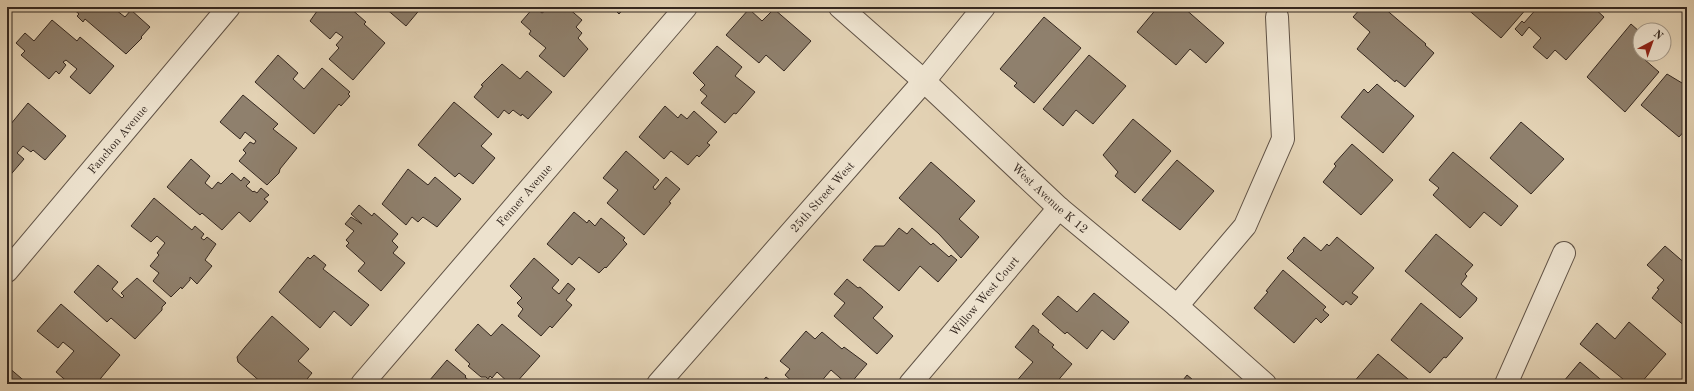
<svg xmlns="http://www.w3.org/2000/svg" width="1694" height="391" font-family="'Old Standard TT',serif">
<style>
.building{fill:#8f806d;stroke:#352820}
.lines{fill:none;stroke-linecap:round;stroke-linejoin:round}
.minor-casing{stroke:#605245;stroke-width:24}
.minor{stroke:#ede2ce;stroke-width:22}
.labels{text-anchor:middle;stroke-width:3;stroke-linejoin:round;paint-order:stroke}
.street-label{font-size:12px;fill:#352820;stroke:#ede2ce}
</style>
<rect width="100%" height="100%" fill="#e3d2b4"/>
<filter id="stains"><feTurbulence type="fractalNoise" baseFrequency=".005" numOctaves="4"/><feColorMatrix values="0 0 0 0 .2 0 0 0 0 .09 0 0 0 0 .02 0 0 0 .5 -.17"/></filter>
<radialGradient id="worn" r=".72"><stop offset=".6" stop-color="#630" stop-opacity="0"/><stop offset="1" stop-color="#630" stop-opacity=".3"/></radialGradient>
<path class="building" d="M71,7h47l-2,3 9,7 6,-7 19,17 -9,10 1,1 -16,16 -41,-35 -2,3 -6,-6 2,-2z
M320,7h29l17,15 -2,2 21,19 -32,37 -24,-21 10,-11 -3,-3 7,-8 -7,-5 -6,7 -20,-18z
M384,7h38l-16,19z
M534,7l8,6 9,-6h16l15,13 -6,7 6,6 -4,5 10,11 -24,28 -25,-21 7,-8 -17,-14 2,-3 -10,-9z
M612,7h13l-6,7z
M1158,7h25l41,36 -18,20 -16,-14 -14,16 -39,-33z
M1362,7h21l43,37 -1,1 9,8 -29,34 -9,-7 -1,2 -38,-33 13,-17 -17,-15z
M1465,7h63l-27,31z
M1538,7h55l11,10 -38,43 -11,-10 -8,9 -14,-12 8,-9 -12,-11 -7,9 -7,-7 7,-8 2,2z
M749,9l13,12 12,-12 37,32 -27,30 -18,-16 -7,8 -33,-28z
M1044,17l37,31 -47,55 -20,-17 3,-3 -17,-14z
M52,20l25,21 3,-4 34,29 -24,28 -20,-17 7,-8 -11,-9 -3,2 3,3 -7,9 -3,-3 -7,8 -28,-24 4,-4 -9,-8 9,-10 9,8z
M1631,24l9,8v22h8l-4,5 15,13 -34,40 -38,-35z
M717,46l25,21 -7,9 20,16 -19,22 -2,-1 -9,10 -24,-20 6,-7 -7,-6 5,-5 -12,-12z
M278,55l20,18 -5,6 11,10 18,-21 28,24 -2,2 2,2 -9,10 -2,-2 -25,30 -59,-52z
M1089,55l37,31 -33,38 -17,-14 -13,16 -20,-17z
M502,64l18,15 7,-8 25,21 -24,27 -6,-5 -1,2 -8,-6 -4,4 -5,-4 -6,8 -24,-21 9,-11 -2,-1z
M1667,74l15,9 3,-3 2,1v47l-8,9 -38,-32z
M1377,84l37,32 -31,37 -42,-36 23,-28 4,4z
M243,95l35,29 -5,5 24,19 -17,21 -1,4 -12,12 -28,-24 7,-8 -3,-3 7,-8 4,2 2,-3 -11,-9 -5,7 -20,-17z
M454,102l38,32 -11,12 14,12 -22,26 -14,-11 -4,4 -37,-32z
M28,103l38,33 -21,24 -12,-10 -2,2 -8,-6 -6,7 7,6 -17,20v-56l3,2z
M665,106l13,12 3,-4 6,5 7,-8 23,21 -10,11 3,2 -11,12 -2,-2 -9,10 -17,-14 -7,8 -25,-22z
M1133,119l38,32 -36,42 -20,-17 3,-4 -15,-17z
M1521,122l43,37 -33,35 -41,-36z
M1352,144l41,36 -32,35 -38,-33 13,-16 -2,-2z
M626,151l33,29 -6,7 2,3 11,-13 14,12 -11,13 2,1 -27,32 -37,-32 11,-13 -15,-12z
M1453,152l65,54 -17,20 -17,-14 -14,16 -37,-33 6,-7 -10,-8z
M191,159l19,17 -5,7 7,6 6,-7 3,2 11,-11 9,8 3,-4 6,5 -4,4 7,6 1,-1 3,2 4,-5 8,7 -5,4 4,3 -18,20 -11,-10 -17,18 -20,-17 -2,2 -33,-28z
M1177,160l37,31 -34,39 -38,-30z
M931,162l44,39 -16,18 20,18 -18,21 -22,-24 -40,-36z
M408,169l20,16 7,-8 26,22 -24,28 -14,-10 -5,5 -6,-5 -6,8 -24,-21z
M154,198l38,32 3,-4 9,8 -3,4 3,2 3,-3 9,7 -11,16 7,6 -15,18 -7,-7v3l-8,9 -1,-2 -10,10 -18,-16 6,-8 -9,-7 9,-11 -2,-2 8,-10 -8,-7 -6,6 -20,-16z
M359,205l13,11 2,-3 24,21 -6,7 6,6 -5,6 12,10 -24,28 -23,-20 7,-8 -19,-17 3,-3 -3,-3 8,-9 -9,-7 6,-7 11,7 -11,-10z
M574,212l13,11 2,-3 6,6 6,-8 24,20 -2,2 4,4 -21,24 -1,-1 -6,6 -20,-16 -7,8 -25,-21z
M899,228l8,6 5,-6 19,17 2,-2 16,14 2,-2 6,5 -19,22 -18,-16 -21,25 -36,-31 12,-14h9z
M1436,234l37,31 -8,9 2,2 -6,8 16,14 -1,3 -16,17 -55,-47z
M1304,237l17,14 6,-7 2,2 8,-9 37,31 -22,25 6,4 -7,8 -5,-4 -3,4 -56,-47 7,-7 -1,-1z
M1665,246l22,19v63l-35,-30 7,-9 -2,-1 7,-8 -17,-15z
M314,255l12,10 -3,4 46,36 -18,21 -17,-15 -14,17 -41,-36 29,-35 2,2z
M534,258l25,22 -7,8 7,6 9,-11 7,6 -9,11 6,5 -20,23 -2,-2 -9,10 -23,-20 5,-7 -6,-6 5,-5 -12,-12z
M98,265l20,17 -6,7 10,9 2,-2 -3,-3 16,-15 29,25 -4,4v3l-27,29 -24,-21 -4,4 -33,-30z
M1283,270l43,37 -3,3 6,5 -8,8 -5,-5 -22,25 -40,-35 14,-16 -2,-1z
M847,279l11,9 2,-1 23,20 -10,11 20,18 -16,18 -43,-38 11,-13 -11,-9z
M1094,293l35,29 -15,18 -12,-10 -15,19 -20,-17 -2,2 -23,-20 16,-18 19,16z
M1421,303l42,35 -17,20 -2,-1 -14,16 -39,-33z
M61,304l59,51 -24,29h-26l-14,-12 18,-21 -11,-9 -5,6 -21,-17z
M272,316l37,33 -11,12 14,12 -9,11h-40l-25,-22 -1,-5 8,-10z
M1629,322l37,32 -26,30h-11l-49,-40 17,-21 18,16z
M478,324l13,12 11,-12 38,32 -25,28h-5l-13,-12 -5,6 -2,-2 -2,3 -2,-2h-5l-13,-11 2,-2 -15,-14z
M1033,325l6,5 -1,2 16,13 -2,2 20,17 -17,20h-41l19,-22 -18,-15z
M806,331l9,8 7,-7 20,17 2,-2 23,17 -17,20h-3l-16,-14 -12,14h-24l-10,-9 5,-6 -10,-8z
M1378,354l36,30h-62z
M447,360l19,16 -1,1 8,7h-40l-4,-3z
M1580,362l26,22h-41l-2,-2z
M8,367l20,17h-21z
M1187,375l11,9h2h-20z
M766,377l9,7h-15z"/>
<g class="lines">
<defs>
<g id="minor">
<path id="s1" d="M840,7l84,74 135,127 118,98 88,78"/>
<path id="s2" d="M7,271l222,-264"/>
<path d="M1177,306l68,-80 38,-87 -6,-122"/>
<path id="s3" d="M362,384l324,-377"/>
<path id="s4" d="M658,384l266,-303 60,-74"/>
<path id="s5" d="M910,384l149,-176"/>
<path d="M1506,384l58,-131"/>
</g>
</defs>
<use href="#minor" class="minor-casing"/>
<use href="#minor" class="minor"/>
</g>
<g class="labels">
<g class="street-label">
<text dy="4" stroke="none"><textPath href="#s2" startOffset="172">Fanchon Avenue</textPath></text>
<text dy="4" stroke="none"><textPath href="#s3" startOffset="249">Fenner Avenue</textPath></text>
<text dy="4" stroke="none"><textPath href="#s4" startOffset="249">25th Street West</textPath></text>
<text dy="4" stroke="none"><textPath href="#s1" startOffset="284">West Avenue K 12</textPath></text>
<text dy="4" stroke="none"><textPath href="#s5" startOffset="115">Willow West Court</textPath></text>
</g>
</g>
<rect width="1694" height="391" fill="none" stroke="#e3d2b4" stroke-width="24"/>
<rect x="8" y="8" width="1678" height="375" fill="none" stroke="#352820" stroke-width="2"/>
<rect x="12" y="12" width="1670" height="367" fill="none" stroke="#352820"/>
<g transform="translate(1652 42) rotate(41)"><circle r="19" fill="#ede2ce" stroke="#a39888"/>
<path d="M0-3L7 15L0 10L-7 15Z" fill="#8f2418"/>
<text y="-6" font-size="11" font-weight="bold" text-anchor="middle" fill="#352820">N</text>
</g>
<rect width="100%" height="100%" filter="url(#stains)"/>
<rect width="100%" height="100%" fill="url(#worn)"/>
</svg>
